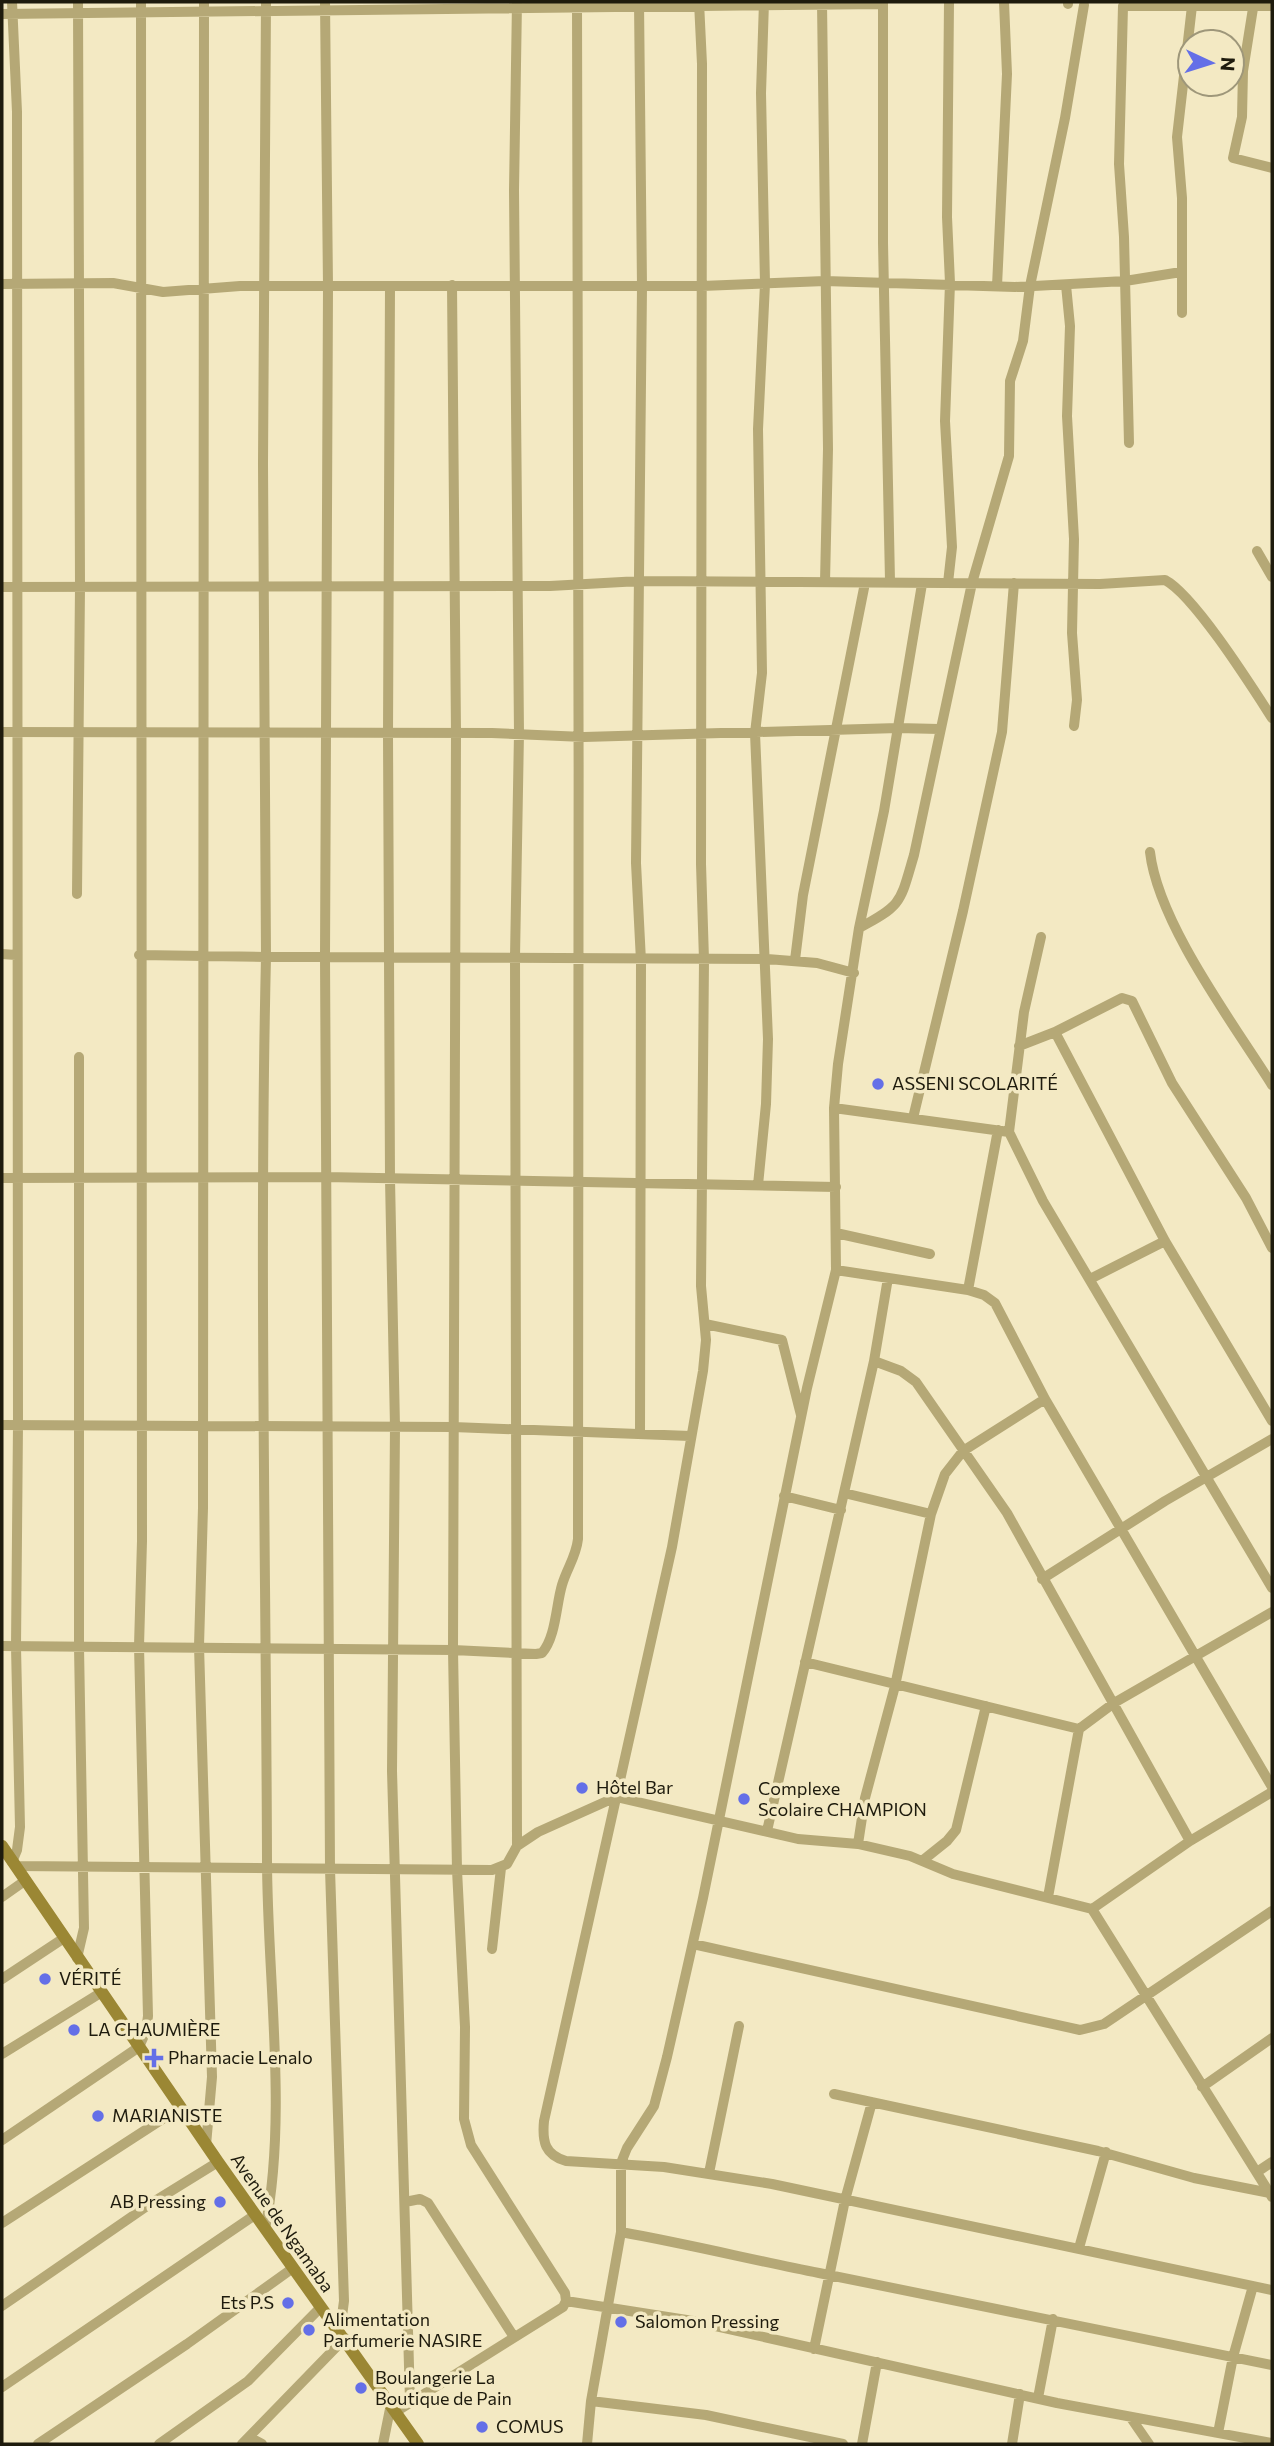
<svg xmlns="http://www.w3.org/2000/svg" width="1274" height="2446" font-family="Commissioner,sans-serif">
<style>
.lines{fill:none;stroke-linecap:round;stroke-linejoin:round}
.minor{stroke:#b5a876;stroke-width:10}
.secondary{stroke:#9b8734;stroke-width:12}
.poi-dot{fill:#646fe7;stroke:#f3e9c3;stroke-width:2.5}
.labels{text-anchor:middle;stroke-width:7;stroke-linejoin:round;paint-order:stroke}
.poi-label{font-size:18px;fill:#1e1b0d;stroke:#f3e9c3;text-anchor:start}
.street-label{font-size:18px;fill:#1e1b0d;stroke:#f3e9c3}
</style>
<rect width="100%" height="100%" fill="#f3e9c3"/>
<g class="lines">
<path class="minor" d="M12,2l5,110 1,1312 -2,223 4,180 -3,23 -5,12
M204,2l-1,1506 -4,138 13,431 -6,68
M266,2l-3,462 3,493h59l5,912 14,432 -2,15 -7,9
M325,2l3,285 -3,670 442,2 50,4 37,10
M639,2l3,285 -6,576 5,98 -1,472
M699,2l3,62 -1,800 3,96 -3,326 5,54 -3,31 -31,176 -128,574c-2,21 1,34 22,40l98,6 108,17 500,106
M883,2v241l7,338
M1254,2l-11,69 -1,46 -9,41 39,10
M822,3l6,446 -3,133
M1068,4v-2
M2,14l881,-10
M2,284l111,-1 50,9 77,-6h462l123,-5 190,6 110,-6 56,-9
M452,285l4,448 -3,917 4,220 8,157 -1,92 7,26 94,148 1,8
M1066,285l4,41 -3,90 7,123 -2,94 5,67 -3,26
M390,286l-2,448 2,445 5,248 -3,344 18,630
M997,286l10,-212 -3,-72
M1182,313v-115l-5,-61 15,-131
M1129,443l-5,-206 -5,-73 4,-158h149
M1257,551l15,26
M948,583l4,-36 -7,-126 5,-138 -3,-66 2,-215
M2,587l548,-1 90,-5 460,3 65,-4c29,15 87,107 107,138
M2,732l490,1 92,4 314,-9 41,1
M1150,852c8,71 83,171 122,233
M77,894l3,-307 -2,-585
M859,928c44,-23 41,-26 55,-73l58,-272 37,-127 1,-75 13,-40 7,-55 35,-168 19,-113
M2,954l14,1
M139,955l127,2c-7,300 0,601 1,902 0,118 21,256 -2,370
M795,960l8,-65 62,-312
M1055,1032l67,-34 10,3 40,82 74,115 26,50
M1019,1046l36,-14 110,209 107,180
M834,1108l175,24 34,69 229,387
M913,1118l50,-207 39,-179 12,-149
M1009,1132l15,-120 17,-75
M2,1178l323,-1 511,10
M758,1185l8,-81 2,-65 -13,-306 7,-60 -4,-244 7,-145 -4,-191 3,-91
M836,1233l94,21
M836,1270l132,20 16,5 11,8 50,96 227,388
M1090,1279l75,-38
M968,1290l30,-160
M705,1324l77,16 19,75
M874,1361l27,10 15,11 91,131 183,328
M2,1425l451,2 237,9
M844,1493l87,21
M784,1496l57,14
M1042,1579l123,-78 107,-62
M2,1646l451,4 83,4 6,-1c14,-16 14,-48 20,-68 5,-17 14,-28 16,-46 2,-512 0,-1025 -1,-1537
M805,1662l274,67
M767,1831l107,-470 14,-83
M858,1844l7,-46 30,-112 36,-172 14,-40 18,-23 82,-52
M517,1846l21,-14 78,-35 182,42 60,5 52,12 43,18 139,35 180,288
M922,1861l25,-20 9,-11 30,-124
M16,1866l476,4 15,-6 10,-18 -2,-889 4,-224 -5,-543 3,-188
M2,1897l24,-17
M1048,1897l31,-168 35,-26 158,-91
M1092,1909l98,-68 82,-49
M693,1944l387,86 24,-6 168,-113
M492,1949l9,-81
M77,1958l7,-30 -5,-281v-590
M2,1979l62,-41
M2,2054l100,-62
M1202,2087l70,-49
M834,2094l264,57 96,27 76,15
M2,2140l137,-93 7,-16 2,-15 -9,-370 3,-105 -1,-1539
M1257,2172l15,-10
M709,2173l30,-147
M405,2202l15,-3 8,4 86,134
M2,2223l179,-116
M621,2232c67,12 132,28 198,41 151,30 302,61 453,92
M1079,2248l27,-96
M566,2301l127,20 364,82 215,40
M2,2306l148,-102 68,-42
M814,2349l31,-149 27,-98
M2,2387l253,-172
M1038,2398l15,-79
M591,2401l115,14 137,29
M397,2411l166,-104 3,-6
M1131,2418l18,26
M1218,2433l15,-76 20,-71
M249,2437l13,7
M38,2444l149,-100 106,-76
M159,2444l89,-63 73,-74
M242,2444l103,-106
M383,2444l8,-40
M587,2444l4,-43 30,-169v-69l6,-15 27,-42 13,-49 36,-159 104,-510 29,-118 -2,-162 4,-44 21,-136 25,-117 38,-227
M862,2444l15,-82
M1012,2444l8,-50"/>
<path class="secondary" d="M2,1846l216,316 200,282"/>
</g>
<g class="poi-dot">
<circle cx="878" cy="1084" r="7"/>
<circle cx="582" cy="1788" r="7"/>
<circle cx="744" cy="1799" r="7"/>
<circle cx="45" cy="1979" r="7"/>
<circle cx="74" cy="2030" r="7"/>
<path d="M150.5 2047.5h7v7h7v7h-7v7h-7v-7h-7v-7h7z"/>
<circle cx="98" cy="2116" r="7"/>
<circle cx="220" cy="2202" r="7"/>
<circle cx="288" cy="2303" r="7"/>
<circle cx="621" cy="2322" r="7"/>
<circle cx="309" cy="2330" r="7"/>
<circle cx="361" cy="2388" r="7"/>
<circle cx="482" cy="2427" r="7"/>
</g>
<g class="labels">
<g class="poi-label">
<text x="892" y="1090">ASSENI SCOLARITÉ</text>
<text x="596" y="1794">Hôtel Bar</text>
<text x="758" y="1795">Complexe<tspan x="758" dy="21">Scolaire CHAMPION</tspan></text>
<text x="59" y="1985">VÉRITÉ</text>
<text x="88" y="2036">LA CHAUMIÈRE</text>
<text x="168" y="2064">Pharmacie Lenalo</text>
<text x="112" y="2122">MARIANISTE</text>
<text x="206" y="2208" text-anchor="end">AB Pressing</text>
<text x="274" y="2309" text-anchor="end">Ets P.S</text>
<text x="323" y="2326">Alimentation<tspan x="323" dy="21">Parfumerie NASIRE</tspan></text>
<text x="635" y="2328">Salomon Pressing</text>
<text x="375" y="2384">Boulangerie La<tspan x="375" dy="21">Boutique de Pain</tspan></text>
<text x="496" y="2433">COMUS</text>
</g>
<g class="street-label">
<text transform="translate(282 2223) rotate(55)" y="6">Avenue de Ngamaba</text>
</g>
</g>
<rect width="1274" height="2446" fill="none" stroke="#1e1b0d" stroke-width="7"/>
<g transform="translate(1211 63) rotate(94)"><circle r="33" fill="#f3e9c3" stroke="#9e977a" stroke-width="2"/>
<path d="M0-5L12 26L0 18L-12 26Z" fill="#646fe7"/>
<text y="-10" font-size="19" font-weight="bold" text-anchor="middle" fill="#1e1b0d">N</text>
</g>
</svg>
